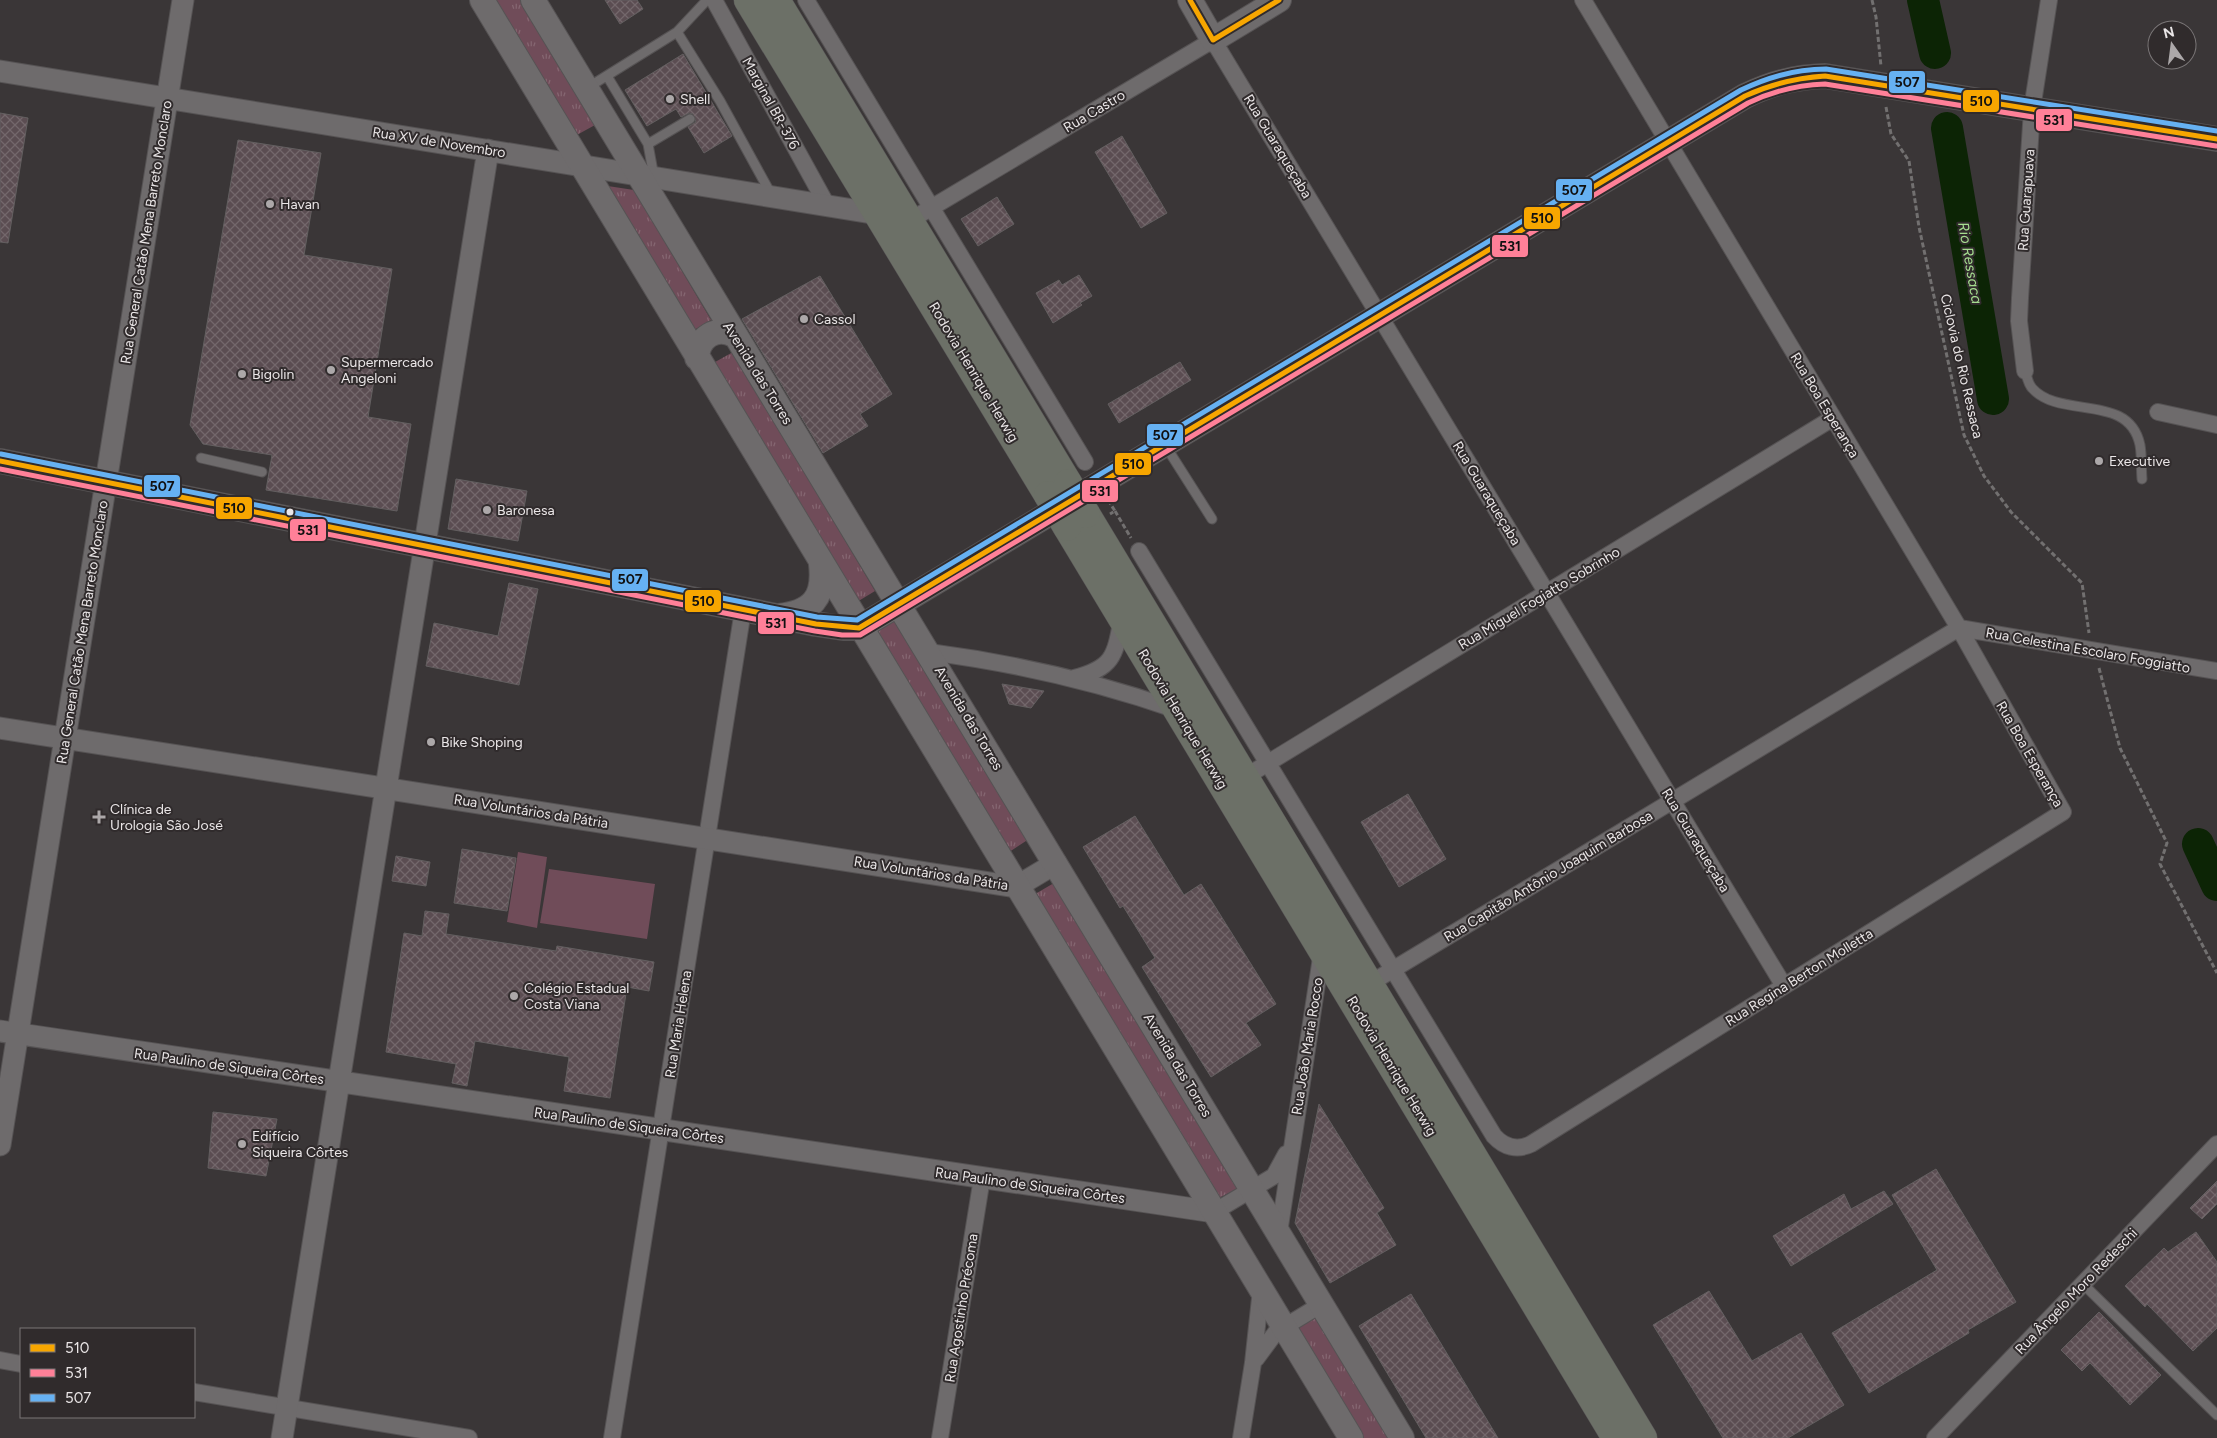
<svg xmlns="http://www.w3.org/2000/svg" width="2217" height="1438" font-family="Figtree,sans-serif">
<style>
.grass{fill:url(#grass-tufts)}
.pitch{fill:#704c59}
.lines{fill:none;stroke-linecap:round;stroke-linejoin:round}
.river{stroke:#0c2405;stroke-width:32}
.building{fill:url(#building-cross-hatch);stroke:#635f60}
.service-casing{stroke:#565354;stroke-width:11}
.minor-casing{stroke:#565354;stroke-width:18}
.tertiary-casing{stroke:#565354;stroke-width:23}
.secondary-casing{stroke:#565354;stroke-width:26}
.trunk-casing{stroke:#565354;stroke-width:29}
.path{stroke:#727070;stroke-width:3;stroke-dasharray:5 2.5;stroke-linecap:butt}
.service{stroke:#6e6b6c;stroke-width:9}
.minor{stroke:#6e6b6c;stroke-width:16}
.tertiary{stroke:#6e6b6c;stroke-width:21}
.secondary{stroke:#6e6b6c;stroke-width:24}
.trunk{stroke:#6c7067;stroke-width:28}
.trunk-bridge-casing{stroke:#565354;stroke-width:29;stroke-linecap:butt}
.trunk-bridge{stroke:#6c7067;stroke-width:28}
.bus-1-casing{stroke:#302b2c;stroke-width:9}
.bus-2-casing{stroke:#302b2c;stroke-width:9}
.bus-3-casing{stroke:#302b2c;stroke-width:9}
.bus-1{stroke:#f7a600;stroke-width:5}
.bus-2{stroke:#ff8098;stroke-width:5}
.bus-3{stroke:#66b1f2;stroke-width:5}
.poi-dot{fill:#aca8a9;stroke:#302b2c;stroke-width:2}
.bus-dot{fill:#eae6e7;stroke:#302b2c;stroke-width:2}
.labels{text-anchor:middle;stroke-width:4;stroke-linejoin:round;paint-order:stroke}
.poi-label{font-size:14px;fill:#eae6e7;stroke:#302b2c;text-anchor:start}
.street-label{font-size:14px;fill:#eae6e7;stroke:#302b2c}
.water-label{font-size:15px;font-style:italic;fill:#a5dd8f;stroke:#302b2c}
.line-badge{stroke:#302b2c;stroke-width:2}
.pale-badge-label{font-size:14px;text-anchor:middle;font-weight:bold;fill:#111}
</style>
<defs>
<pattern id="grass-tufts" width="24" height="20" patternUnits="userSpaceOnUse" patternTransform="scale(1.25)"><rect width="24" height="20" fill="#704c59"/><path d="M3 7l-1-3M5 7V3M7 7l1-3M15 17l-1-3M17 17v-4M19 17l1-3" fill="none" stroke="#856671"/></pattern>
<pattern id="building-cross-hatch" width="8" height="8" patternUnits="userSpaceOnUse" patternTransform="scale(1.25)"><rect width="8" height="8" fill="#5b4d52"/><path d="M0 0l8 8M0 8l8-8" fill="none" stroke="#73676b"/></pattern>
</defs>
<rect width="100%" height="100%" fill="#3a3637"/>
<path class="grass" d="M494,0h26l75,125 -20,11z
M601,185l33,5 77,130 -22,13z
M733,352l142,239 -23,14 -144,-239z
M895,618l134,221 -23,15 -136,-226z
M1054,883l184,305 -19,10 -189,-301z
M1315,1318l75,120h-29l-65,-109z"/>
<path class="pitch" d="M518,852l29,5 -10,71 -30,-6z
M549,869l106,15 -8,55 -107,-16z"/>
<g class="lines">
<path class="river" d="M1923,0l12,53
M1947,128l46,271
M2198,844l19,41"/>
</g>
<path class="building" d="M605,0h32l6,9 -23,15z
M683,54l49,82 -28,17 -16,-26 8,-5 -3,-8 -4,-1 -8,4 -5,-8 -29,17 -22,-36z
M0,113l28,5 -20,125 -8,-1z
M1122,136l45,77 -26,15 -46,-76z
M238,140l83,13 -17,102 88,14 -24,148 43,7 -14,87 -131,-21 6,-35 -69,-11 -13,-19z
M997,197l17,27 -36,22 -17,-27z
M1079,275l13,21 -12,7 2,2 -29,18 -17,-30 23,-13 3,5z
M820,276l72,118 -32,20 8,12 -45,27 -81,-134z
M1180,362l11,18 -72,43 -11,-19z
M456,479l71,12 -9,50 -70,-12z
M509,583l29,6 -19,96 -93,-19 8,-43 64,13z
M1002,684l42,7 -13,17 -22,-4z
M1408,794l38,65 -47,28 -38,-65z
M1135,816l49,79 17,-11 75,120 -30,19 15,22 -50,32 -69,-110 13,-9 -32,-52 -3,2 -37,-61z
M462,849l54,9 -9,53 -53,-8z
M396,856l34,6 -4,24 -34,-5z
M425,911l24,3 -3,20 110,17 1,-5 97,16 -5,29 -22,-4 -17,111 -46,-7 5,-34 -94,-16 -8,45 -15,-3 4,-19 -70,-12 18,-119 18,3z
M1319,1104l65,104 -7,5 19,32 -66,38 -35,-60z
M213,1112l64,7 -11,57 -58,-8z
M1936,1169l80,133 -48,28 1,3 -100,60 -37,-60 105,-63 -45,-75z
M2217,1181v23l-15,15 -12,-11z
M1884,1191l9,13 -102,62 -18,-30 71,-42 7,15z
M2196,1232l21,30v66l-24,23 -46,-47 -2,3 -20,-21 39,-38 4,4z
M1709,1291l43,70 49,-28 43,72 -56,33h-65l-70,-113z
M1411,1294l87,144h-72l-67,-112z
M2099,1312l62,63 -31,30 -40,-42 -8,8 -21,-21z"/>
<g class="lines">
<defs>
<path id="service" d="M677,32l43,69 51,93
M607,76l41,68
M587,88l90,-56 30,-32
M654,177l-6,-33 42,-25
M2025,371c2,5 3,13 7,17 28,32 97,4 108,57 2,11 1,23 2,34
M1165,445l47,74
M201,458l61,14
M2083,1284l134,131"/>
<path id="minor" d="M714,0l114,207
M806,0l279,462
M909,221l304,-181 571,946
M2025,371l-6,-50 1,-23 12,-189 17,-109
M2158,412l59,13
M1139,551l355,585c10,11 23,15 37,8l532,-332 -104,-184 -376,-628
M1959,628l258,43
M929,652c84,11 168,30 248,58
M1074,678c40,-10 41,-23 48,-60
M1245,777l588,-359
M1369,984l590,-356
M1214,1212l60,-36 12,-22
M1279,1233l43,-282
M1256,1359l20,-27 46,-28
M0,1360l21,4
M194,1392l275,46
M612,1438l131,-828
M940,1438l42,-260
M1241,1438l12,-75 8,-74
M1935,1438l282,-294"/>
<path id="tertiary" d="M0,71l878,143
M0,728l1016,159 40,-24
M0,1031l1214,181
M0,1145l183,-1145
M282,1438l206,-1288"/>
<path id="secondary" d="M482,0l869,1438
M533,0l869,1438
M1190,0l23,40 66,-40
M697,358c1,-21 19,-32 37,-23
M0,461l816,163 27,4h16l886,-532c27,-13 50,-19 80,-20l392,63
M779,616c33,-4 46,-18 42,-52"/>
<path id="trunk" d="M748,0l300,495
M776,0l292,483
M1086,514l557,924
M1067,527l549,911"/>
</defs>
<use href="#service" class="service-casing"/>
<use href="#minor" class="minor-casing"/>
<use href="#tertiary" class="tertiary-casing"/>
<use href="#secondary" class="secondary-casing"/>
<use href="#trunk" class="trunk-casing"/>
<path class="path" d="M1872,0l4,17 5,49
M1886,107l5,27 18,27 10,66 45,208 20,41 27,36 71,71 7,50
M1108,500l7,11 -5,3
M1115,511l16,27
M2099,668l21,80 47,95 -7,21 57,109"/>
<use href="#service" class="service"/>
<use href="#minor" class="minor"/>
<use href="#tertiary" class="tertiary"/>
<use href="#secondary" class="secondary"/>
<use href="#trunk" class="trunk"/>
<defs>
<path id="trunk-bridge" d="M1068,483l18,31
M1048,495l19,32"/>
</defs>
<use href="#trunk-bridge" class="trunk-bridge-casing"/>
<use href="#trunk-bridge" class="trunk-bridge"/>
<defs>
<path id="bus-1" d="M1190,0l23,40 66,-40
M0,461l816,163 43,4 886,-532c26,-12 51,-18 80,-20l392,63"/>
<path id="bus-2" d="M0,469l815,162 27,4h18l888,-532c25,-12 49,-18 77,-19l391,62"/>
<path id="bus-3" d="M1,454l816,163 40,3 884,-530c27,-13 55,-21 85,-21l391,62"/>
</defs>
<use href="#bus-1" class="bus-1-casing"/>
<use href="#bus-2" class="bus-2-casing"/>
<use href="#bus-3" class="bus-3-casing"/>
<use href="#bus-1" class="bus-1"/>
<use href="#bus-2" class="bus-2"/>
<use href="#bus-3" class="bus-3"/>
</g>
<g class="poi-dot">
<circle cx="670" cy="99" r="5"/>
<circle cx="270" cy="204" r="5"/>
<circle cx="804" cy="319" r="5"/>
<circle cx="331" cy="370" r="5"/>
<circle cx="242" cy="374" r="5"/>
<circle cx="2099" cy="461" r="5"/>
<circle cx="487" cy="510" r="5"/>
<circle cx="431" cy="742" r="5"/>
<path d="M96.5 809.5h5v5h5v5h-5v5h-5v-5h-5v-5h5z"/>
<circle cx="514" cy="996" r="5"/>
<circle cx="242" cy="1144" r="5"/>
</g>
<circle class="bus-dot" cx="290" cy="512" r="4.5"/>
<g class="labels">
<g class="poi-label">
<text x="680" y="104">Shell</text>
<text x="280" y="209">Havan</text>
<text x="814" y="324">Cassol</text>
<text x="341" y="367">Supermercado<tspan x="341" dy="16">Angeloni</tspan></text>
<text x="252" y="379">Bigolin</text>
<text x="2109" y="466">Executive</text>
<text x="497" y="515">Baronesa</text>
<text x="441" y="747">Bike Shoping</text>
<text x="110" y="814">Clínica de<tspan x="110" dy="16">Urologia São José</tspan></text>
<text x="524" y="993">Colégio Estadual<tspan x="524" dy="16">Costa Viana</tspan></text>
<text x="252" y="1141">Edifício<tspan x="252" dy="16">Siqueira Côrtes</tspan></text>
</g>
<g class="street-label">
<text transform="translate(771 103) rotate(61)" y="5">Marginal BR-376</text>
<text transform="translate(1094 111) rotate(-31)" y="5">Rua Castro</text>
<text transform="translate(439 142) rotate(9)" y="5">Rua XV de Novembro</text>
<text transform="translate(1278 146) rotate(59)" y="5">Rua Guaraqueçaba</text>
<text transform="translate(2026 200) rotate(-86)" y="5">Rua Guarapuava</text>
<text transform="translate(146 232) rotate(-81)" y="5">Rua General Catão Mena Barreto Monclaro</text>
<text transform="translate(1962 366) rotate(77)" y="5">Ciclovia do Rio Ressaca</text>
<text transform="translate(974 372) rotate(59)" y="5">Rodovia Henrique Herwig</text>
<text transform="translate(758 373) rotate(58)" y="5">Avenida das Torres</text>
<text transform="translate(1825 405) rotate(59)" y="5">Rua Boa Esperança</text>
<text transform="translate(1487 493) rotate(59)" y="5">Rua Guaraqueçaba</text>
<text transform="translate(1539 598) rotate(-31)" y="5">Rua Miguel Fogiatto Sobrinho</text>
<text transform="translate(82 632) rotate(-81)" y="5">Rua General Catão Mena Barreto Monclaro</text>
<text transform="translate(2088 650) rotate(10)" y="5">Rua Celestina Escolaro Foggiatto</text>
<text transform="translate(969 718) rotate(59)" y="5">Avenida das Torres</text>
<text transform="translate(1183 719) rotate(59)" y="5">Rodovia Henrique Herwig</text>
<text transform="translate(2030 754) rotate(60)" y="5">Rua Boa Esperança</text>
<text transform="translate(531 811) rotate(9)" y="5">Rua Voluntários da Pátria</text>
<text transform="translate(1696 840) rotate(59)" y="5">Rua Guaraqueçaba</text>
<text transform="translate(931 873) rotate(9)" y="5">Rua Voluntários da Pátria</text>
<text transform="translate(1548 876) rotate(-31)" y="5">Rua Capitão Antônio Joaquim Barbosa</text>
<text transform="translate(1799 977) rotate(-32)" y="5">Rua Regina Berton Molletta</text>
<text transform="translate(678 1024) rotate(-81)" y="5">Rua Maria Helena</text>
<text transform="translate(1307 1046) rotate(-81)" y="5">Rua João Maria Rocco</text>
<text transform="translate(1178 1065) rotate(59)" y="5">Avenida das Torres</text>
<text transform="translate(229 1066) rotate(8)" y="5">Rua Paulino de Siqueira Côrtes</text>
<text transform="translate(1392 1066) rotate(59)" y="5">Rodovia Henrique Herwig</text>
<text transform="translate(629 1125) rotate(8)" y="5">Rua Paulino de Siqueira Côrtes</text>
<text transform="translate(1030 1185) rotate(8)" y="5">Rua Paulino de Siqueira Côrtes</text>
<text transform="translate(2076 1291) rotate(-46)" y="5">Rua Ângelo Moro Redeschi</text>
<text transform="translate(961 1308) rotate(-81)" y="5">Rua Agostinho Précoma</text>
</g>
<g class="water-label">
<text transform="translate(1970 263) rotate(80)" y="5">Rio Ressaca</text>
</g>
</g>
<g class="line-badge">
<rect x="1888" y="70" width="38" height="24" rx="5" fill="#66b1f2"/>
<rect x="1962" y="89" width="38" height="24" rx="5" fill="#f7a600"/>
<rect x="2035" y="108" width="38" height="24" rx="5" fill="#ff8098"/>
<rect x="1555" y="178" width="38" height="24" rx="5" fill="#66b1f2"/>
<rect x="1523" y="206" width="38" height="24" rx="5" fill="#f7a600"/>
<rect x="1491" y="234" width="38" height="24" rx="5" fill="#ff8098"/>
<rect x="1146" y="423" width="38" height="24" rx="5" fill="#66b1f2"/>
<rect x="1114" y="452" width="38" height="24" rx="5" fill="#f7a600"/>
<rect x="143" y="474" width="38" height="24" rx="5" fill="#66b1f2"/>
<rect x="1081" y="479" width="38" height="24" rx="5" fill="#ff8098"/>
<rect x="215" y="496" width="38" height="24" rx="5" fill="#f7a600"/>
<rect x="289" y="518" width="38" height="24" rx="5" fill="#ff8098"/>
<rect x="611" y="568" width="38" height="24" rx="5" fill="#66b1f2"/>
<rect x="684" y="589" width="38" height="24" rx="5" fill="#f7a600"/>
<rect x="757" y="611" width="38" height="24" rx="5" fill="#ff8098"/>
</g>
<g class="pale-badge-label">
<text x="1907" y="87">507</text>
<text x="1981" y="106">510</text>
<text x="2054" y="125">531</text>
<text x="1574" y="195">507</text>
<text x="1542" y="223">510</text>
<text x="1510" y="251">531</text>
<text x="1165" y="440">507</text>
<text x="1133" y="469">510</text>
<text x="162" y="491">507</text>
<text x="1100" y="496">531</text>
<text x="234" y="513">510</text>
<text x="308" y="535">531</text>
<text x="630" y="584">507</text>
<text x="703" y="606">510</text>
<text x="776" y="628">531</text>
</g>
<rect x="20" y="1328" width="175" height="90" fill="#302b2c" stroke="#7a7677"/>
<rect x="30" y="1344" width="25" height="8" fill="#f7a600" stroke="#7a7677"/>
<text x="65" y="1353" font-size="15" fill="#eae6e7">510</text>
<rect x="30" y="1369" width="25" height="8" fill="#ff8098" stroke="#7a7677"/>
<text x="65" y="1378" font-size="15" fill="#eae6e7">531</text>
<rect x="30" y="1394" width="25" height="8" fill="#66b1f2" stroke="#7a7677"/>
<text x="65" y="1403" font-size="15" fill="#eae6e7">507</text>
<g transform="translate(2172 45) rotate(346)"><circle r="24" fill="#302b2c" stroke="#7a7677"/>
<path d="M0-4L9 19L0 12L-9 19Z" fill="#aca8a9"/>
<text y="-8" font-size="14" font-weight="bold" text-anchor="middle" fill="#eae6e7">N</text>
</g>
</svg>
